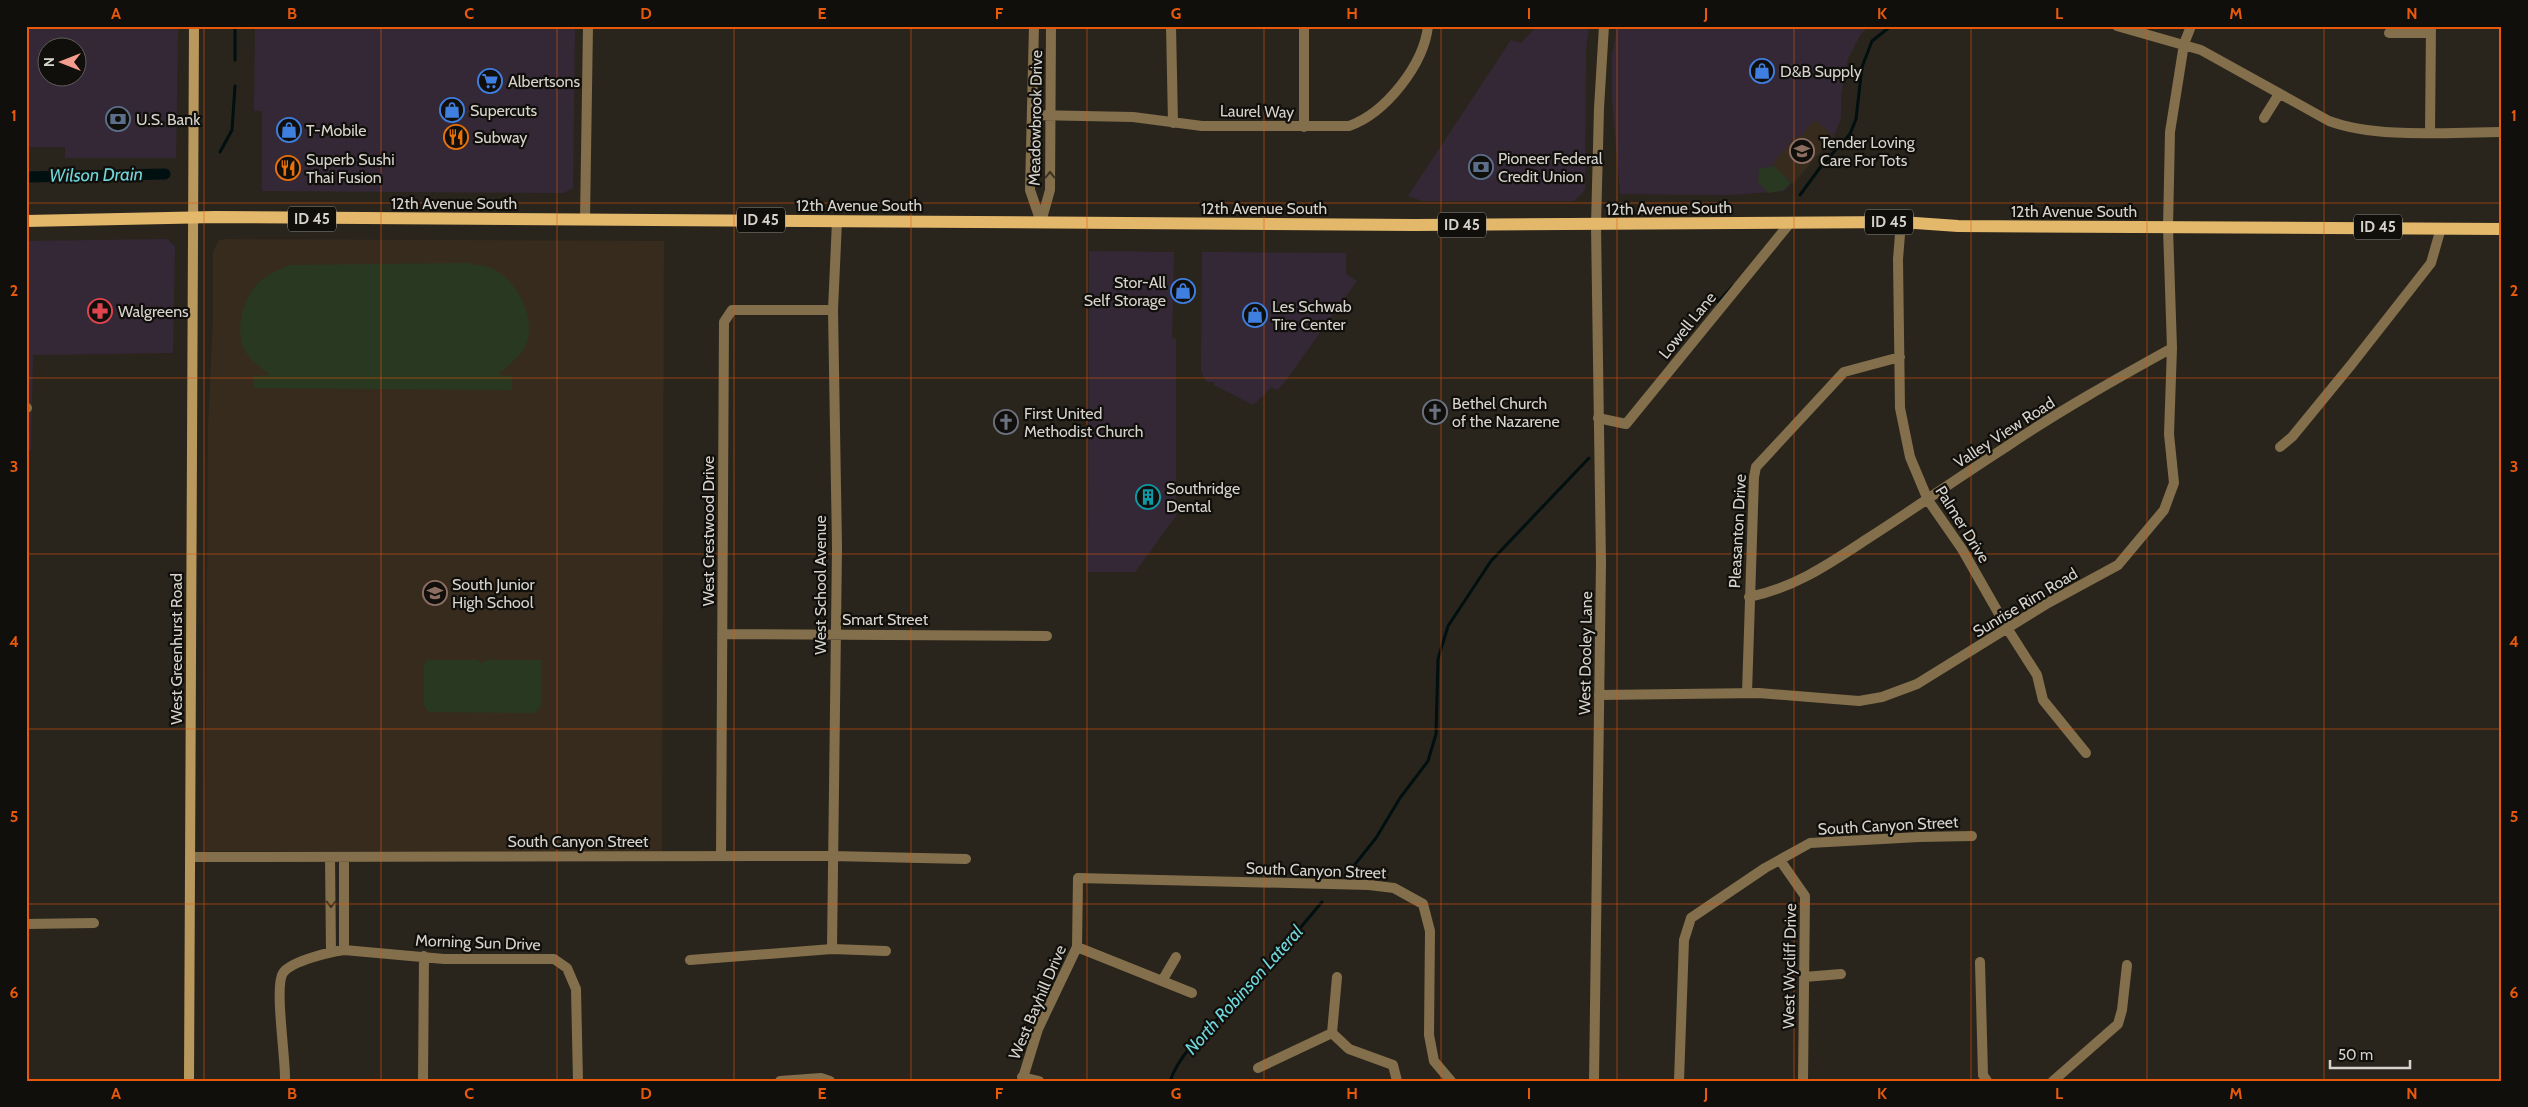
<svg xmlns="http://www.w3.org/2000/svg" width="2528" height="1107" font-family="Cabin,sans-serif">
<style>
.commercial{fill:#342837;fill-rule:evenodd}
.education{fill:#372b1d}
.green{fill:#293921}
.lines{fill:none;stroke-linecap:round;stroke-linejoin:round}
.stream{stroke:#000f10;stroke-width:3}
.canal{stroke:#000f10;stroke-width:11}
.minor{stroke:#836f4b;stroke-width:10}
.tertiary{stroke:#836f4b;stroke-width:10}
.secondary{stroke:#b9985d;stroke-width:10}
.primary{stroke:#e3b86a;stroke-width:12}
.oneway{stroke:#393121}
.grid{fill:none;stroke:#e8590c;stroke-width:1;stroke-opacity:0.55}
.labels{text-anchor:middle;stroke-width:4.5;stroke-linejoin:round;paint-order:stroke}
.shield{fill:#110f0b;stroke:#9b9893;stroke-width:1}
.shield-label{font-size:15px;font-weight:bold;fill:#d6d3cd}
.poi-label{font-size:16px;fill:#d6d3cd;stroke:#110f0b;text-anchor:start}
.street-label{font-size:16px;fill:#d6d3cd;stroke:#110f0b}
.water-label{font-size:18px;font-style:italic;fill:#6ed7dc;stroke:#110f0b}
.neatline{fill:none;stroke:#e8590c;stroke-width:2}
.grid-label{font-size:16px;text-anchor:middle;font-weight:bold;fill:#e8590c}
</style>
<rect width="100%" height="100%" fill="#2a251c"/>
<path class="commercial" d="M26,26h152l-2,132h-111v-11h-39zM48,48h30v30h-30z
M255,26h320l-2,162 -9,5 -302,-2v-80h-8z
M1537,26h52l-3,24 -1,140 -11,11h-152l-14,-5 103,-156 10,3z
M1617,26h252l-9,9 -12,24 -7,37v22l-7,18 -50,55 -52,4 -112,-1 -8,-95v-43z
M167,239l8,7 -2,107 -140,2 -2,95h-5v-209z
M1089,251l85,1 -2,86 4,1v177l-41,56h-47z
M1202,252l144,1v21l11,7 -73,102 -7,7 -5,-3 -19,18 -39,-20v-3h-8l-5,-11z"/>
<path class="education" d="M1815,120l19,16 -41,48 -21,-20 24,-28 3,2z
M226,239l438,2 -2,612 -457,-2 3,-422 5,-112v-65l6,-12z"/>
<path class="green" d="M1774,166l17,17 -8,7 -14,3 -11,-11 1,-13z
M468,263c7,2 16,2 23,5 27,11 49,56 32,82 -6,9 -17,17 -25,25l14,1v14l-258,-2 -1,-12 18,-1c-10,-7 -19,-13 -26,-24 -11,-21 -2,-53 14,-69 9,-8 20,-12 31,-17z
M427,660h50l5,4 4,-4h55v46l-7,7 -105,-1 -5,-7v-40z"/>
<g class="lines">
<path class="stream" d="M235,26v34
M220,152l12,-22 3,-44
M1800,195l22,-30 28,-31 6,-15 6,-52 10,-26 19,-15
M1718,302l15,-16
M1348,873l28,-35 24,-40 28,-37 8,-27 2,-75 10,-33 43,-65 98,-103
M1170,1081c12,-33 42,-55 65,-80 30,-32 59,-65 87,-99"/>
<path class="canal" d="M26,177l139,-3"/>
<path class="minor" d="M1034,26l-4,164 11,32
M1171,26l2,97
M1304,26v101
M2117,26l84,24 128,71c49,18 120,11 173,11
M2389,33h42
M1033,115l100,2 69,9h147c37,-13 75,-62 79,-100
M2264,118l15,-24
M2430,132l1,-106
M585,219l3,-193
M1041,222l9,-32 1,-164
M1901,222l-3,37 2,149 10,49 18,43 34,49 45,79 30,47 6,25 43,53
M1596,225l3,-117 5,-82
M26,407l1,1
M1598,418l28,6 164,-201
M2280,447l12,-10 59,-72 80,-102 10,-35
M1749,597c45,-9 80,-33 118,-58 47,-30 92,-62 139,-92 53,-36 110,-68 166,-99
M722,634l325,2
M1747,693l7,-216 2,-10 88,-95 56,-15
M1599,695l160,-2 100,8 23,-4 35,-13 131,-81 70,-38 46,-55 10,-27 -5,-49 3,-86 -4,-120 2,-96 14,-88 7,-18
M721,856l3,-534 8,-12h101
M190,857l641,-1 135,3
M330,857l1,95
M1780,860l25,36 -2,185
M26,924l68,-1
M1077,947l115,46
M832,949l5,-402 -4,-237 4,-89
M344,950v-93
M690,960l142,-11 54,2
M1980,962l3,113 4,6
M1337,977l-5,56 17,16 44,16 4,16
M1804,977l37,-3
M1162,981l14,-24
M1258,1068l74,-35
M1022,1077l17,4
M285,1081c1,-22 -11,-95 -2,-108 8,-12 47,-21 61,-23l100,9h110l13,9 9,21 2,92
M423,1081l1,-125
M780,1081l41,-3 9,3
M1022,1081l16,-52 39,-82 1,-69 291,7 25,3 29,16 7,27 -1,104 5,26 17,20
M1679,1081l5,-141 7,-22 74,-50 45,-25 109,-6 53,-1
M2053,1081l65,-57 4,-14 5,-45"/>
<path class="tertiary" d="M1594,1081l7,-518 -5,-338"/>
<path class="secondary" d="M189,1081l5,-1055"/>
<path class="primary" d="M26,221l189,-4 1199,8 487,-3 57,4 544,3"/>
</g>
<defs><path id="oneway-chevron" d="M-2-3.5L2.5 0L-2 3.5" fill="none" stroke-width="1.6" stroke-linecap="round" stroke-linejoin="round" transform="scale(1.25)"/></defs>
<g class="oneway">
<use href="#oneway-chevron" transform="translate(1050 175) rotate(-90)"/>
<use href="#oneway-chevron" transform="translate(331 904) rotate(90)"/>
</g>
<path class="grid" d="M204,26v1055M381,26v1055M557,26v1055M734,26v1055M911,26v1055M1087,26v1055M1264,26v1055M1441,26v1055M1617,26v1055M1794,26v1055M1971,26v1055M2147,26v1055M2324,26v1055M26,203h2476M26,378h2476M26,554h2476M26,729h2476M26,904h2476"/>
<defs>
<symbol id="shop-ring" viewBox="-11 -11 22 22"><circle r="9.5" fill="#110f0b" stroke="#3f7fe0" stroke-width="1.5"/><path d="M-5-2.5h2.3a2.7 3.5 0 0 1 5.4 0H5L5.5 6h-11ZM-1.5-2.5h3a1.5 2.3 0 0 0-3 0Z" fill="#3f7fe0"/></symbol>
<symbol id="supermarket-ring" viewBox="-11 -11 22 22"><circle r="9.5" fill="#110f0b" stroke="#3f7fe0" stroke-width="1.5"/><path d="M-6-5.5h2.5l.6 2H6L4.5 2H-2.5L-4.4-4H-6ZM-1.5 3.2a1.3 1.3 0 1 0 .1 0ZM3 3.2a1.3 1.3 0 1 0 .1 0Z" fill="#3f7fe0"/></symbol>
<symbol id="bank-ring" viewBox="-11 -11 22 22"><circle r="9.5" fill="#110f0b" stroke="#5c6f8a" stroke-width="1.5"/><path d="M-6-4H6V4H-6ZM0-2.3a2.3 2.3 0 1 0 0 4.6a2.3 2.3 0 1 0 0-4.6Z" fill="#5c6f8a"/></symbol>
<symbol id="restaurant-ring" viewBox="-11 -11 22 22"><circle r="9.5" fill="#110f0b" stroke="#e8710a" stroke-width="1.5"/><path d="M-5-6h1v4h1v-4h1v4h1v-4h1v5L-1.5 .5V6h-2V.5L-5-1ZM5-6V6H3V1.5H1.5Q1.5-4 5-6Z" fill="#e8710a"/></symbol>
<symbol id="school-ring" viewBox="-11 -11 22 22"><circle r="9.5" fill="#110f0b" stroke="#8d6e63" stroke-width="1.5"/><path d="M0-5L7-2L0 1L-7-2ZM-4 1L0 2.5L4 1V4Q0 6-4 4Z" fill="#8d6e63"/></symbol>
<symbol id="pharmacy-ring" viewBox="-11 -11 22 22"><circle r="9.5" fill="#110f0b" stroke="#e0444e" stroke-width="1.5"/><path d="M-2-6h4v4h4v4h-4v4h-4v-4h-4v-4h4Z" fill="#e0444e"/></symbol>
<symbol id="church-ring" viewBox="-11 -11 22 22"><circle r="9.5" fill="#110f0b" stroke="#6b7280" stroke-width="1.5"/><path d="M-1.2-6h2.4v3.5h3.3v2.4h-3.3V6h-2.4V-.1h-3.3v-2.4h3.3Z" fill="#6b7280"/></symbol>
<symbol id="building-ring" viewBox="-11 -11 22 22"><circle r="9.5" fill="#110f0b" stroke="#0f9aa8" stroke-width="1.5"/><path d="M-4-6H4V6H1V3H-1V6H-4ZM-2.5-4.3h1.7v1.8h-1.7ZM.8-4.3h1.7v1.8H.8ZM-2.5-1h1.7V.8h-1.7ZM.8-1h1.7V.8H.8Z" fill="#0f9aa8"/></symbol>
</defs>
<g fill-rule="evenodd">
<use href="#shop-ring" x="1748" y="57" width="28" height="28"/>
<use href="#supermarket-ring" x="476" y="67" width="28" height="28"/>
<use href="#shop-ring" x="438" y="96" width="28" height="28"/>
<use href="#bank-ring" x="104" y="105" width="28" height="28"/>
<use href="#shop-ring" x="275" y="116" width="28" height="28"/>
<use href="#restaurant-ring" x="442" y="123" width="28" height="28"/>
<use href="#school-ring" x="1788" y="137" width="28" height="28"/>
<use href="#bank-ring" x="1467" y="153" width="28" height="28"/>
<use href="#restaurant-ring" x="274" y="154" width="28" height="28"/>
<use href="#shop-ring" x="1169" y="277" width="28" height="28"/>
<use href="#pharmacy-ring" x="86" y="297" width="28" height="28"/>
<use href="#shop-ring" x="1241" y="301" width="28" height="28"/>
<use href="#church-ring" x="1421" y="398" width="28" height="28"/>
<use href="#church-ring" x="992" y="408" width="28" height="28"/>
<use href="#building-ring" x="1134" y="483" width="28" height="28"/>
<use href="#school-ring" x="421" y="579" width="28" height="28"/>
</g>
<g class="labels">
<g class="shield">
<rect x="288" y="206.5" width="48" height="25" rx="4"/>
<rect x="737" y="207.5" width="48" height="25" rx="4"/>
<rect x="1865" y="209.5" width="48" height="25" rx="4"/>
<rect x="1438" y="212.5" width="48" height="25" rx="4"/>
<rect x="2354" y="214.5" width="48" height="25" rx="4"/>
</g>
<g class="shield-label">
<text x="312" y="224">ID 45</text>
<text x="761" y="225">ID 45</text>
<text x="1889" y="227">ID 45</text>
<text x="1462" y="230">ID 45</text>
<text x="2378" y="232">ID 45</text>
</g>
<g class="poi-label">
<text x="1780" y="77">D&amp;B Supply</text>
<text x="508" y="87">Albertsons</text>
<text x="470" y="116">Supercuts</text>
<text x="136" y="125">U.S. Bank</text>
<text x="306" y="136">T-Mobile</text>
<text x="474" y="143">Subway</text>
<text x="1820" y="148">Tender Loving<tspan x="1820" dy="18">Care For Tots</tspan></text>
<text x="1498" y="164">Pioneer Federal<tspan x="1498" dy="18">Credit Union</tspan></text>
<text x="306" y="165">Superb Sushi<tspan x="306" dy="18">Thai Fusion</tspan></text>
<text x="1166" y="288" text-anchor="end">Stor-All<tspan x="1166" dy="18">Self Storage</tspan></text>
<text x="1272" y="312">Les Schwab<tspan x="1272" dy="18">Tire Center</tspan></text>
<text x="118" y="317">Walgreens</text>
<text x="1452" y="409">Bethel Church<tspan x="1452" dy="18">of the Nazarene</tspan></text>
<text x="1024" y="419">First United<tspan x="1024" dy="18">Methodist Church</tspan></text>
<text x="1166" y="494">Southridge<tspan x="1166" dy="18">Dental</tspan></text>
<text x="452" y="590">South Junior<tspan x="452" dy="18">High School</tspan></text>
</g>
<g class="street-label">
<text transform="translate(1257 111) rotate(1)" y="6">Laurel Way</text>
<text transform="translate(1035 118) rotate(-89)" y="6">Meadowbrook Drive</text>
<text x="454" y="209">12th Avenue South</text>
<text x="859" y="211">12th Avenue South</text>
<text x="1264" y="214">12th Avenue South</text>
<text transform="translate(1669 208) rotate(-1)" y="6">12th Avenue South</text>
<text x="2074" y="217">12th Avenue South</text>
<text transform="translate(1687 325) rotate(-51)" y="6">Lowell Lane</text>
<text transform="translate(2004 432) rotate(-33)" y="6">Valley View Road</text>
<text transform="translate(1963 524) rotate(58)" y="6">Palmer Drive</text>
<text transform="translate(708 531) rotate(-90)" y="6">West Crestwood Drive</text>
<text transform="translate(1737 531) rotate(-87)" y="6">Pleasanton Drive</text>
<text transform="translate(820 585) rotate(-90)" y="6">West School Avenue</text>
<text transform="translate(2025 602) rotate(-31)" y="6">Sunrise Rim Road</text>
<text x="885" y="625">Smart Street</text>
<text transform="translate(176 649) rotate(-90)" y="6">West Greenhurst Road</text>
<text transform="translate(1585 653) rotate(-89)" y="6">West Dooley Lane</text>
<text transform="translate(1888 825) rotate(-3)" y="6">South Canyon Street</text>
<text x="578" y="847">South Canyon Street</text>
<text transform="translate(1316 870) rotate(2)" y="6">South Canyon Street</text>
<text transform="translate(478 942) rotate(2)" y="6">Morning Sun Drive</text>
<text transform="translate(1789 966) rotate(-89)" y="6">West Wycliff Drive</text>
<text transform="translate(1037 1002) rotate(-67)" y="6">West Bayhill Drive</text>
</g>
<g class="water-label">
<text transform="translate(96 175) rotate(-1)" y="6">Wilson Drain</text>
<text transform="translate(1244 990) rotate(-48)" y="6">North Robinson Lateral</text>
</g>
</g>
<rect width="2528" height="1107" fill="none" stroke="#110f0b" stroke-width="55"/>
<g transform="translate(62 62) rotate(270)"><circle r="24" fill="#110f0b" stroke="#605d59"/>
<path d="M0-4L9 19L0 12L-9 19Z" fill="#f59d8d"/>
<text y="-8" font-size="14" font-weight="bold" text-anchor="middle" fill="#d6d3cd">N</text>
</g>
<path d="M2330 1060v8h80v-8" fill="none" stroke="#d6d3cd" stroke-width="2.5"/>
<text x="2338" y="1060" font-size="15" fill="#d6d3cd" stroke="#110f0b" stroke-width="4" paint-order="stroke">50 m</text>
<rect x="28" y="28" width="2472" height="1052" class="neatline"/>
<g class="grid-label">
<text x="116" y="19">A</text>
<text x="292" y="19">B</text>
<text x="469" y="19">C</text>
<text x="646" y="19">D</text>
<text x="822" y="19">E</text>
<text x="999" y="19">F</text>
<text x="1176" y="19">G</text>
<text x="1352" y="19">H</text>
<text x="1529" y="19">I</text>
<text x="1706" y="19">J</text>
<text x="1882" y="19">K</text>
<text x="2059" y="19">L</text>
<text x="2236" y="19">M</text>
<text x="2412" y="19">N</text>
<text x="14" y="121">1</text>
<text x="2514" y="121">1</text>
<text x="14" y="296">2</text>
<text x="2514" y="296">2</text>
<text x="14" y="472">3</text>
<text x="2514" y="472">3</text>
<text x="14" y="647">4</text>
<text x="2514" y="647">4</text>
<text x="14" y="822">5</text>
<text x="2514" y="822">5</text>
<text x="14" y="998">6</text>
<text x="2514" y="998">6</text>
<text x="116" y="1099">A</text>
<text x="292" y="1099">B</text>
<text x="469" y="1099">C</text>
<text x="646" y="1099">D</text>
<text x="822" y="1099">E</text>
<text x="999" y="1099">F</text>
<text x="1176" y="1099">G</text>
<text x="1352" y="1099">H</text>
<text x="1529" y="1099">I</text>
<text x="1706" y="1099">J</text>
<text x="1882" y="1099">K</text>
<text x="2059" y="1099">L</text>
<text x="2236" y="1099">M</text>
<text x="2412" y="1099">N</text>
</g>
</svg>
